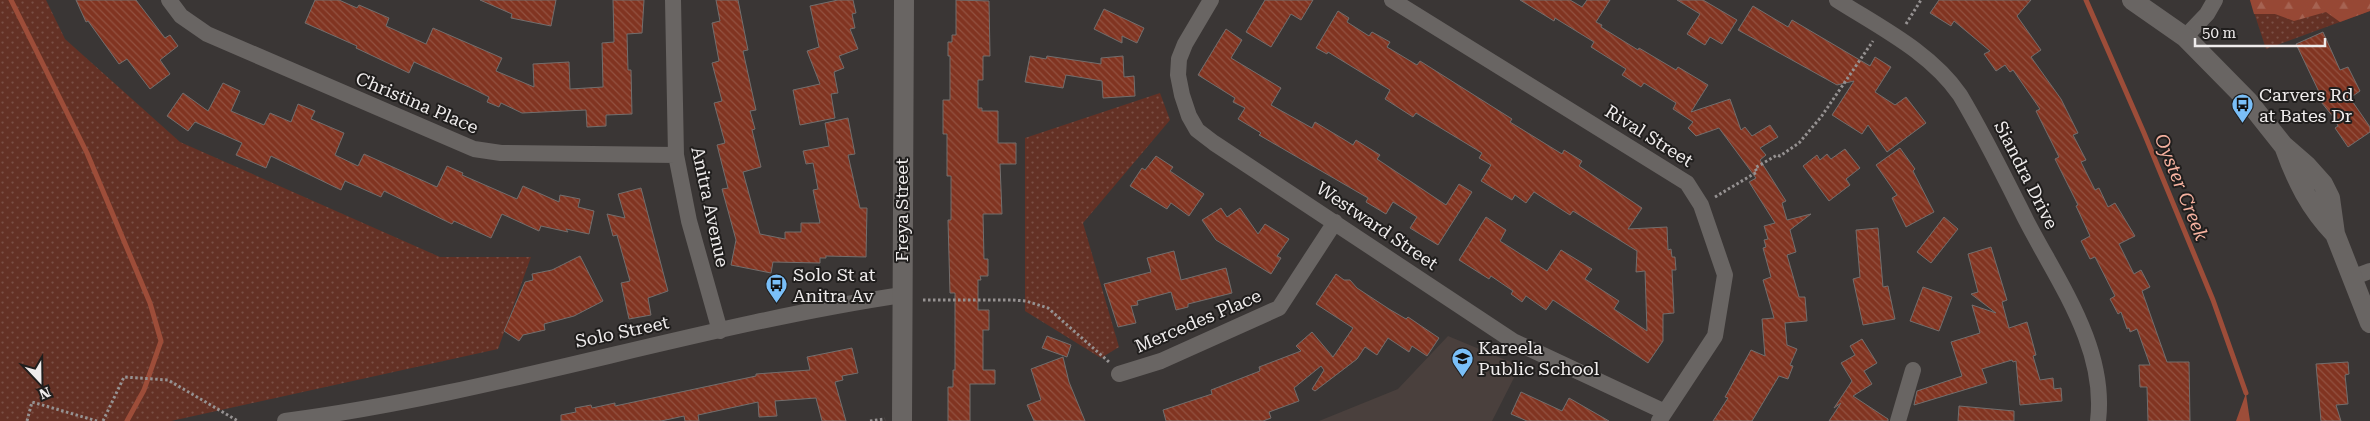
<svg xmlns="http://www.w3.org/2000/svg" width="2370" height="421" font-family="'Roboto Serif',serif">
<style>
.built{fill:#4a403d}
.grass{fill:url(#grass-dots)}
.forest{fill:url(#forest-firs)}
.water{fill:#9d4d39}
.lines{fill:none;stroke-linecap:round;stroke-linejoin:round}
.stream{stroke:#9d4d39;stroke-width:5}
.building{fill:url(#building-back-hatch);stroke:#726e6d}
.path{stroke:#969292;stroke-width:3;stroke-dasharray:2.5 2.5;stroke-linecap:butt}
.minor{stroke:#696563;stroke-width:16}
.tertiary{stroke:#696563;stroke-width:20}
.labels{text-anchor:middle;stroke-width:4;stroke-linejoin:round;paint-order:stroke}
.poi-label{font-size:18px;fill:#efecec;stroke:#201e1d;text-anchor:start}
.street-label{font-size:18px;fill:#efecec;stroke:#201e1d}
.water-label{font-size:19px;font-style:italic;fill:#f7b2a0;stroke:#201e1d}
</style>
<defs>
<pattern id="grass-dots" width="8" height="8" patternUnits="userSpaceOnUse" patternTransform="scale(1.25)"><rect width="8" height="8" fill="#643125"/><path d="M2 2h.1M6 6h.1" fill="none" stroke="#7a4f45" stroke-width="1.8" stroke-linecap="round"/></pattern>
<pattern id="forest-firs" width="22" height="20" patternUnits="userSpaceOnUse" patternTransform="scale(1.25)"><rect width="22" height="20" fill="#974835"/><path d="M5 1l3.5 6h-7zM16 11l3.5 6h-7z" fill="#a66352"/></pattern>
<pattern id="building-back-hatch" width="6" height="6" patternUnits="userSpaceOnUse" patternTransform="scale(1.25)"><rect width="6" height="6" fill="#813421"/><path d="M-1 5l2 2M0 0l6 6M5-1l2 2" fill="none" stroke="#935241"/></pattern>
</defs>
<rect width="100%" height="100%" fill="#3a3635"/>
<path class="built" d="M1448,336l72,30 -28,55h-173l79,-32z"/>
<path class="grass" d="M0,0h46l19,39 115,103 260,115h91l-33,92 -327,72h-171z
M2250,0h120v11l-104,38z
M1160,93l10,27 -87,103 36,124 -18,11 -76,-47v-173z"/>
<path class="forest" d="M2250,0h120v11l-30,11 -14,-10 -32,9 -19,-7h-21z"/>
<path class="water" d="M2245,387l5,34h-14l9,-25z"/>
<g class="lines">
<path class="stream" d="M11,0l76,153 63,150 11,38 -17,49 -17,31
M2086,0l58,133 69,167 33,93"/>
</g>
<path class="building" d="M76,0h60l29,38 5,-3 8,11 -18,14 10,14 -20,15 -23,-30 -8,5 -31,-43 -2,1z
M315,0h24l18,8 2,-3 30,13 -3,8 40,18 7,-16 69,30 -6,13 38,16 -1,-23 36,-2 1,27 33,-2 -1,-44 12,-1 -1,-42h31l-2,33 -15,1 1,36h3l1,44 -26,1v11l-19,1 -1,-17 -64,3 -21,-10 -2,4 -12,-5 2,-5 -18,-9 -57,-26 -5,11 -53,-25 1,-2 -52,-23z
M480,0h76l-5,26 -40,-8 1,-4z
M716,0h22l10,50 -5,1 13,59 -6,1 5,18 -3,1 9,37 -18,5 17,62 25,5v-7h16v-9h19l-7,-33 5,-1 -5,-26 -7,1 -3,-13 26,-5 -4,-23 23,-5 7,36 -7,1 12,53h7l-1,49 -40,-1v2h-6v5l-47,-1 -2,11 -40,-8 5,-25 -14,-51 6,-1 -11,-43 8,-2 -11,-40 8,-2 -10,-38 7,-2 -7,-38 8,-2z
M838,0h15l3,13 -4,1 3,14 -5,1 8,20 -19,7 5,12 -10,4 4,21 -7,1 4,24 -35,7 -7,-35 27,-6 -13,-33 12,-4 -9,-41z
M956,0l33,1 1,55h-7v24h-5v28h4v3h16v32h18v21h-16l2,50h-19l1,45h4v17h-8l1,4h-3v30h11v20h-6v40h12v14h-25v37h-22v-34h5v-17h2v-77h-5l-2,-73h3v-44h-4v-42h-4v-34h7v-44h-2v-14h4v-7h4z
M1265,0h48l-12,20 -10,-6 -20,33 -25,-15z
M1520,0h50l12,7 5,-7h23l-14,22 6,3 -1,2 37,23 1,-2 37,22 2,-3 30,18 -17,27 39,-13 11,31 4,-3 7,9 18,-11 8,12 -18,11 6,7 -6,5 26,41 -4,2 5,17 24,-6 -21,16 6,22 -9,3 12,42h6l2,24 -22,2 2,22 10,4 -7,16 3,1 -5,13 -9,-3 -27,45h-39l15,-23 -3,-1 26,-47 14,6 -3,-37 12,-1 -11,-38 8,-3 -8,-29 3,-1 -2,-7 4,-1 -4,-13 11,-3 -26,-41 7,-4 -37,-50 -23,8 -8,-8 5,-6 -20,-13 3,-6 -32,-20 -3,4 -19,-12 4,-6 -35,-22 3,-5 -39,-24 -1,3z
M1677,0h26l34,20 -15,24 -12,-7 -5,8 -18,-11 13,-20z
M1939,0h92l-14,16 24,34 -10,7 30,42 17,34 -5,2 13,25 -5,2 14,28 4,-2 9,19 7,-4 20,33 -16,8 15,30 7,-4 9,17 -8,4 25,71h22l1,59h-42l-1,-34h-7l-1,-22h11l-13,-36 -7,3 -1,-4 -2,1 -6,-17 -3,2 -8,-15 5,-3 -20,-39 -5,2 -9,-18 9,-5 -14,-30 2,-1 -23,-46 4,-2 -23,-46 4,-2 -27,-39 -3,2 -5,-7 -9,6 -12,-17 6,-3 -36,-30 -3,5 -21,-13z
M1753,6l35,21 4,-7 78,46 5,-9 16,10 -16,25 20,13 11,-8 20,26 -39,29 -19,-27 -6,9 -30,-19 22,-34 -17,4 -99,-55z
M1104,9l40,19 -7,15 -15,-7v7l-28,-14z
M1338,11l11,7 -2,4 22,14 3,-4 18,10 -3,5 30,18 3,-4 92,58 -2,3 52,32 2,-4 18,11 -3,5 63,42 -14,21 39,-2 1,23 3,-1 1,8h3l1,13h-4l2,43 -11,1v27l-15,22 -95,-63 -7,10 -20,-14 -4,6 -11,-8 2,-3 -22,-15 -2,3 -30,-19 27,-43 20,13 -6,11 47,30 14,-21 31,19 -7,10 34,22 -5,8 33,22 -2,-60 -9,1 1,-21 -64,-40 -3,4 -36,-23 -8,11 -11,-8 -3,5 -31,-19 10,-16 -12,-7 3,-5 -66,-40 -3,4 -28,-18 5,-9 -62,-38 -1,2 -11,-6z
M1226,29l16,11 -11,18 50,30 -10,17 41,23 3,-6 38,23 3,-5 24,15 -3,4 69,46 13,-21 13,8 -34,53 -28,-17 7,-11 -24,-15 -7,12 -20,-12 2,-4 -109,-63 2,-2 -23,-14 7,-11 -12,-6 2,-4 -37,-23z
M2323,32l17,38 8,-3 12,24 -10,7 20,29v5l-22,15 -13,-19 3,-2 -4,-8 -17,-21 3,-3 -24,-50z
M1030,56l16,3 1,-3 54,8v-6l22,-2 1,21 10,-1 1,20 -32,2 -1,-17 -36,-6 -3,13 -38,-6z
M223,83l17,8 -9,20 33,14 6,-12 21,9 7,-18 17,7 -4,8 33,14 -9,22 23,11 6,-12 73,33 10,-21 16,7 -1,2 55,24 6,-13 36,16 1,-7 20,4 -2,8 16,4 -5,23 -23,-5 2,3 -27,-6 -2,5 -37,-17 -11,24 -37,-17 -2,3 -68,-33 -3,6 -36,-16 -4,9 -70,-34 -5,12 -30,-13 6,-12 -47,-21 -7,9 -21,-15 16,-23 25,18z
M1900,148l15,21 -2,2 21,41 -28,15 -14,-29 5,-3 -21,-30z
M1845,149l15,19 -14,11 4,6 -21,16 -26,-35 14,-11 3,5 7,-6 4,5z
M1156,156l17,11 -3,4 34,23 -15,22 -18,-13 -4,6 -37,-23 12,-18 3,2z
M641,188l27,103 -20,7 3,17 -22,4 -8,-36 9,-2 -13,-46 -4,1 -6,-22 18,4 -7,-24z
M1221,208l6,9 13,-9 18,26 7,-10 24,15 -12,17 4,2 -10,16 -55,-34 -14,-20z
M1944,217l14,12 -27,34 -14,-11z
M1878,228l5,59 5,-1 7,33 -32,6 -10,-46 7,-2 -4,-47z
M1991,247l16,53 -5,2 7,26 18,-6 9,33 -3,1 7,24 13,-2 1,11 7,-1 1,13 -42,4 -4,-44 -3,1 -1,-2 -30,9 5,14 -73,22 3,-14 45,-15 -11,-34 29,-9 -8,-28 24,8 -25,-19 7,-2 -10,-38z
M1174,251l7,29 45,-12 6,25 -44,11v3l-12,3 -5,-18 -34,9 1,4 -7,1 5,17 -18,4 -14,-43 47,-12 -4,-14z
M580,256l23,45 -29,15 -30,8 1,6 -22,5 -4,6 -15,-10 21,-49 8,-2 -1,-6 20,-4z
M1336,274l8,6h6l7,8 32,21 17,10 2,-2 31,21 -12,18 -15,-10 -3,6 -21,-14 -11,17 -12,-8 -8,12 -42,32 -3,-2 12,-19 -3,-4 -27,22 5,13 -30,11 2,6 -8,3h-97l-3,-11 49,-16 -1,-4 49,-19 -1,-4 42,-16 -5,-5 16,-14 21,25 20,-29 -37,-24z
M1923,287l29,10 -13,34 -29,-10z
M1047,336l24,9 -4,12 -25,-9z
M1862,339l15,24 -13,8 8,13 -19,12 35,23v2h-59l12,-18 -7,5 18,-27 -11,-18 14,-8 -5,-9z
M852,348l6,25 -16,3 1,4 -8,2 11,39h-24l-6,-23 -41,3 2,15 -18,1 -1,-15 -60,13 1,6h-14l-1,-5 -23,5h-100v-6l15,-3 -1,-4 16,-3 1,3 23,-5v3l141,-30v-2l54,-4 -3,-13z
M1063,357l6,25 16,39h-51l-7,-16 14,-5 -10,-31z
M2348,362l1,12 -4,1 3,29 -12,1 5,16h-20l-5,-57z
M1521,392l41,19 7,-13 40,23h-82l-16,-7z
M1959,406l55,5v10h-56z"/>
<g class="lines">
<path class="path" d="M1906,24l15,-24
M1715,197l42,-25 -2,-4 22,-13 3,1 19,-13 22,-26 52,-76
M923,300h90l13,1 22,7 61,54
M27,421l5,-19 65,19
M103,421l21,-44 44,3 70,41
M870,421l15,-2"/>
<path class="minor" d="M169,0l12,16 26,18 267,115 27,4 175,2
M673,0l3,155 13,66 31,110
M1211,0l-26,44 -6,15 -1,16 4,20 7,21 8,14 17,13 299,198 152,71
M1392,0l295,183 14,22 24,70 -10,61 -56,85
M1837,0c44,28 93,52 123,95 24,40 45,83 66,125 32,62 81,128 72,201
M2185,37l22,-23 8,-14
M2354,277l16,-6
M1119,374l42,-13 118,-53 56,-86
M285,421c207,-27 410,-95 617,-126
M1898,421l15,-51"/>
<path class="tertiary" d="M2132,0l53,37 63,64 35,44 23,20 17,19 7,14 5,36 35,89
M2284,146c12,34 26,62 51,88
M902,421l2,-421"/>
</g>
<defs>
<symbol id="bus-pin" viewBox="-11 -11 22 30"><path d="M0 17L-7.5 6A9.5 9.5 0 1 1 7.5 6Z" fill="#7abff8" stroke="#201e1d"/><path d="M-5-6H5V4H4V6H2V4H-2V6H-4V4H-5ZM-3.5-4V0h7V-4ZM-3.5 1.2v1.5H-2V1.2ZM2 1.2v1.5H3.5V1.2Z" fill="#111"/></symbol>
<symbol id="school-pin" viewBox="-11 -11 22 30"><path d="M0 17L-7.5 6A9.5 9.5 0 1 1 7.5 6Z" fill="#7abff8" stroke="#201e1d"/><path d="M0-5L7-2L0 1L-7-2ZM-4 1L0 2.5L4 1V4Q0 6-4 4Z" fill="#111"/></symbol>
</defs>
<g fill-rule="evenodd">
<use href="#bus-pin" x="2230" y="92" width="25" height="34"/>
<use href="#bus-pin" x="764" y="272" width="25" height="34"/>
<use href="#school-pin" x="1450" y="346" width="25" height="34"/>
</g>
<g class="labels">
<g class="poi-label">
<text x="2259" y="101">Carvers Rd<tspan x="2259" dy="21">at Bates Dr</tspan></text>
<text x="793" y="281">Solo St at<tspan x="793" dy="21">Anitra Av</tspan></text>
<text x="1478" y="354">Kareela<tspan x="1478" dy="21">Public School</tspan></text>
</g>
<g class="street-label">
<text transform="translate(417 103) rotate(23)" y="6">Christina Place</text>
<text transform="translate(1649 136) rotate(32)" y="6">Rival Street</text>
<text transform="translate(2026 175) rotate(63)" y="6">Siandra Drive</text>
<text transform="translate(710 207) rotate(78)" y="6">Anitra Avenue</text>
<text transform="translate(902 210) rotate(-90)" y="6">Freya Street</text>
<text transform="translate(1377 226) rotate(34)" y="6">Westward Street</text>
<text transform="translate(1198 321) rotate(-23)" y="6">Mercedes Place</text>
<text transform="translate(622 332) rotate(-12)" y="6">Solo Street</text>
</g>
<g class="water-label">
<text transform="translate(2182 187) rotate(68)" y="7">Oyster Creek</text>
</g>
</g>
<g transform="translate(40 381) rotate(158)" stroke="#201e1d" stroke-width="4" paint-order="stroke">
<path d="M0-4L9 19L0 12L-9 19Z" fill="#efecec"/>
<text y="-8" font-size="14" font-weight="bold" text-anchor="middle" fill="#efecec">N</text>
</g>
<path d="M2195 38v8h130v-8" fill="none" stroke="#efecec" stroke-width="2.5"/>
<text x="2202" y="38" font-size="15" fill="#efecec" stroke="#201e1d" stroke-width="4" paint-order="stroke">50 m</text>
</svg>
